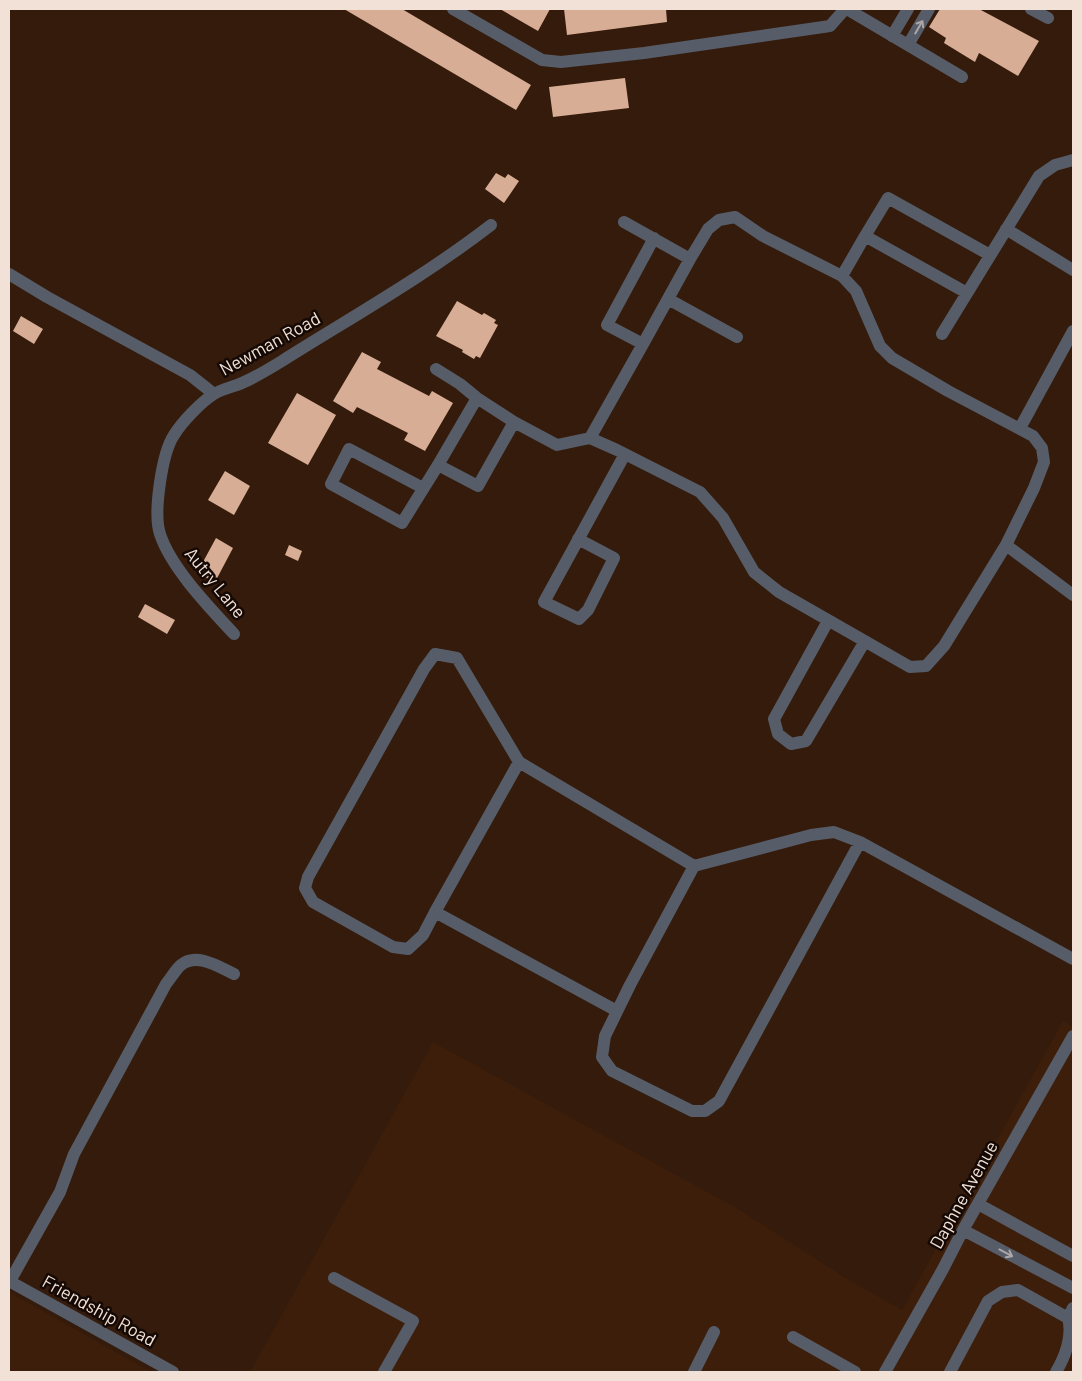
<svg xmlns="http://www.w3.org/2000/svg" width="1082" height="1381" font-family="Barlow,sans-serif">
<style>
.built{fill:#3d1e0a}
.building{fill:#d8ad95}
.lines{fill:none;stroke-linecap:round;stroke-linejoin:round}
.minor{stroke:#565d69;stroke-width:12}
.oneway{stroke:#aca6a6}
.labels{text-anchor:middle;stroke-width:5;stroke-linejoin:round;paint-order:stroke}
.street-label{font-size:18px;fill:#f2e1d7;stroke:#140904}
</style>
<rect width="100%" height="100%" fill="#341b0b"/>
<path class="built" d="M1063,1021l10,6v345h-823l183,-330 302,165 111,71 56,32z
M9,1292l142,80h-142z"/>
<path class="building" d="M344,9h58l129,76 -15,25z
M500,9h50l-12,22z
M564,9h102l1,13 -100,13z
M940,9h39l60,32 -21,35 -39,-23 -4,9 -31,-19 2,-5 -17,-11z
M625,78l4,30 -76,9 -4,-30z
M496,173l9,5 3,-4 11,7 -15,22 -19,-14z
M457,301l25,14 2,-2 12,7 -2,3 4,2 -18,33 -4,-2 -2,3 -12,-7 1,-2 -27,-14z
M21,316l22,13 -9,15 -21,-13z
M362,352l19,10 -4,7 52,27 3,-5 21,12 -28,48 -21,-11 4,-7 -51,-26 -4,6 -20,-12z
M297,393l39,22 -28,50 -40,-22z
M225,471l25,15 -16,29 -26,-15z
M216,538l17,10 -18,34 -18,-9z
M289,545l13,6 -4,10 -13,-6z
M145,604l30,16 -8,14 -29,-17z"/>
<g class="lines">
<path class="minor" d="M453,9l89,51 19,2 83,-9 186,-27 15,-17
M847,9l115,68
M1031,9l17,9
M892,36l16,-27
M908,45l21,-36
M1006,229l67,41
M865,236l23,-38 102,57
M9,274l38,23 143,78 24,19
M842,276l23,-40 102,57
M668,299l69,38
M942,334l97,-158 16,-11 18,-5
M643,344l47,-85
M436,369l24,15 17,14 37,24 43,23 33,-7 53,-94 -36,-19 47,-87
M477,398l-39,67 40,21 36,-64
M1020,428l53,-97
M590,438l27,12 83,42 23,26 31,54 25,20 131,75 16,-1 18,-20 62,-101 28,-57 10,-26 -2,-14 -9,-12 -85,-45 -56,-33 -12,-12 -24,-55 -14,-15 -79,-40 -28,-19 -16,3 -11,9 -18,30 -66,-37
M423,488l-74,-39 -18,35 71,39 36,-58
M578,539l36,19 -26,52 -9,9 -35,-17 81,-148
M1006,545l67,50
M828,621l-54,98 4,15 13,10 15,-3 59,-100
M234,634c-24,-26 -63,-66 -74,-100 -7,-21 2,-81 14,-99 8,-13 27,-33 40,-41 8,-5 19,-7 28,-11 14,-6 27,-14 40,-22 70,-44 143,-85 209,-136
M694,866l-64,119 -25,51 -3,21 10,14 80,40h13l14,-10 141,-259
M435,912l84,-150
M617,1011l-182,-99 -12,23 -15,14 -15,-2 -80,-45 -8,-14 3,-11 116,-208 11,-15 22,4 62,104 175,104 117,-31 23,-3 26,10 213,117
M978,1204l95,52
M963,1230l110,58
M334,1278l79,43 -29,51
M9,1281l164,91
M10,1281l50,-89 14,-38 92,-170c5,-6 10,-15 15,-19 16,-13 38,2 53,9
M793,1337l62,35
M694,1372l20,-40
M885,1372l58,-103 20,-39 110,-194
M950,1372l38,-71 14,-9 16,-2 50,28
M1056,1372c9,-15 17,-36 12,-54l5,-10"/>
</g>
<defs><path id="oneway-shaft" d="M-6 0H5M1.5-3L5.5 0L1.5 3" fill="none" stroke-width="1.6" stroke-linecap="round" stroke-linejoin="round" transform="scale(1.25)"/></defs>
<g class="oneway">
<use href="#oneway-shaft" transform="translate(919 27) rotate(-60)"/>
<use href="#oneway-shaft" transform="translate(1006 1253) rotate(28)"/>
</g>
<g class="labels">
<g class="street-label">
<text transform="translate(270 344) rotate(-29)" y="6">Newman Road</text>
<text transform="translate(215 583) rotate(51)" y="6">Autry Lane</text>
<text transform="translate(964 1195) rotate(-61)" y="6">Daphne Avenue</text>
<text transform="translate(99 1311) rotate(29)" y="6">Friendship Road</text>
</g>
</g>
<rect width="1082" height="1381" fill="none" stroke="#f2e1d7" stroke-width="20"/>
</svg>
